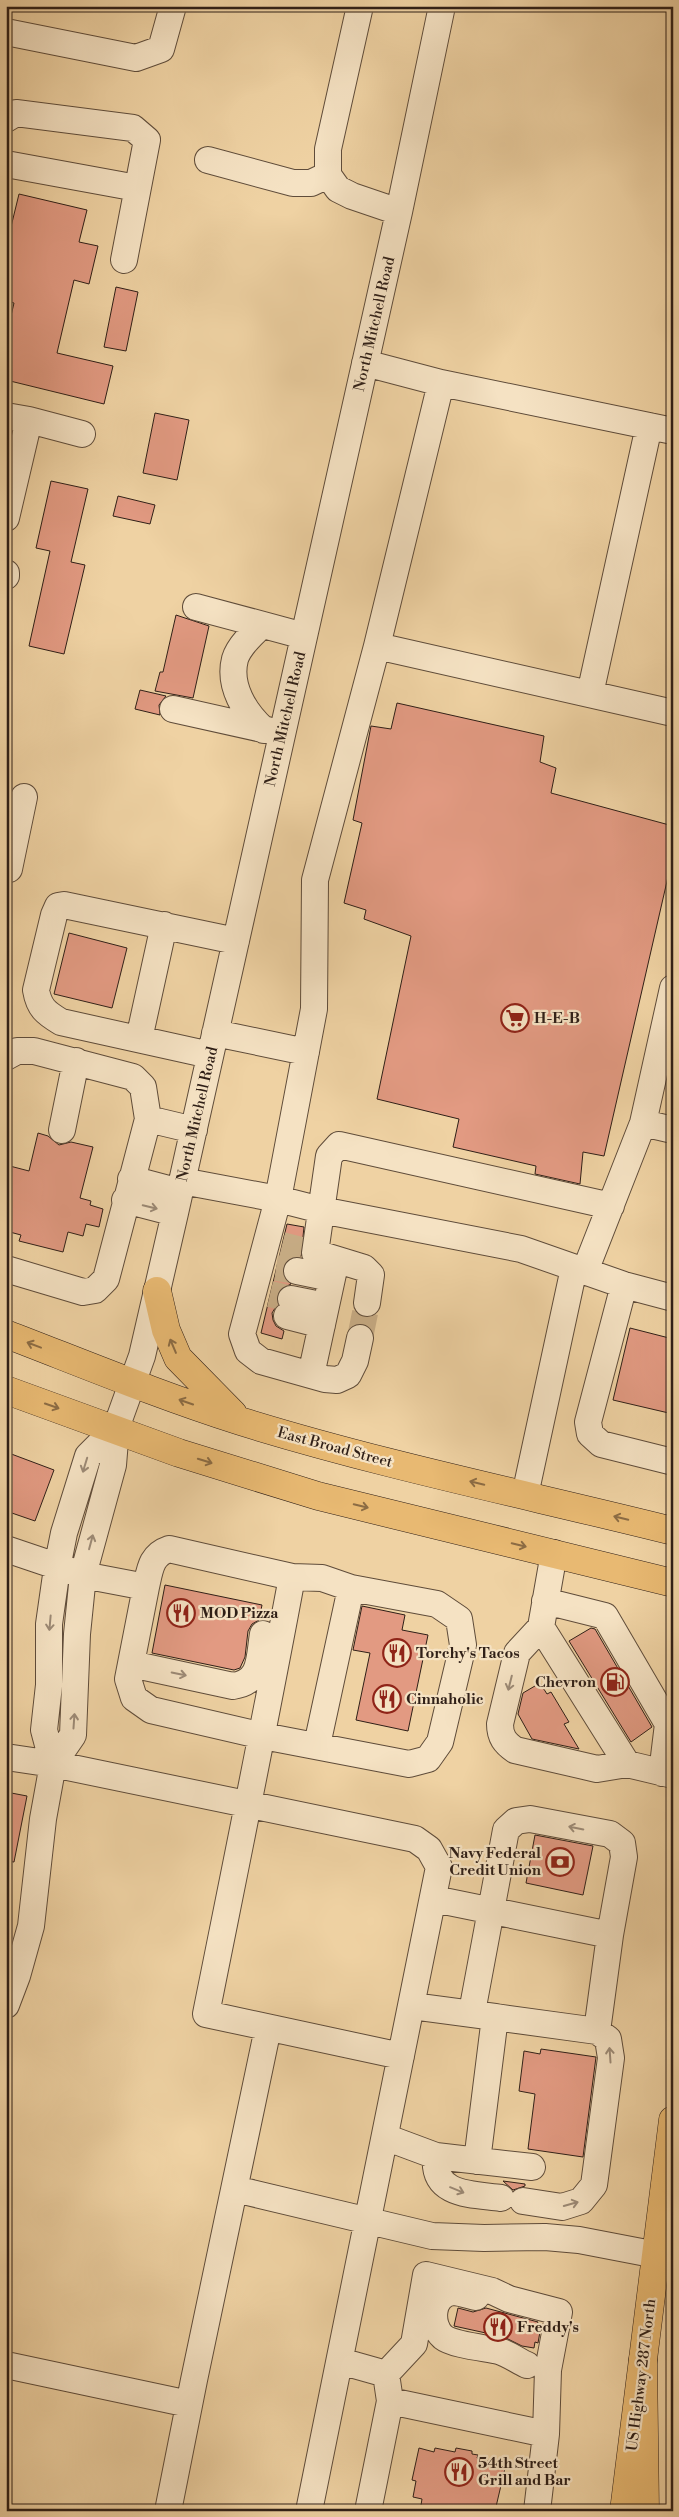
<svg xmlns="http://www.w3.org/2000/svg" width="679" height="2517" font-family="'Libre Bodoni',serif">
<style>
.building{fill:#e29a82;stroke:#2f1f17}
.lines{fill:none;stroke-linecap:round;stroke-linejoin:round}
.minor-tunnel{stroke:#c9ae87;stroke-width:26;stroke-dasharray:26 13;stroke-linecap:butt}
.minor-casing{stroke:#5f4c3a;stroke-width:28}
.major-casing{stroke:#2f1f17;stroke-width:29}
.highway-casing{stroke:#2f1f17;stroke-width:29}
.minor{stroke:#f5e2c3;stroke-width:26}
.major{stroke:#e8b972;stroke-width:28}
.highway{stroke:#e8b972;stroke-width:28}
.oneway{stroke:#9c8a76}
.oneway2{stroke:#8c6c44}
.labels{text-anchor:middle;stroke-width:4.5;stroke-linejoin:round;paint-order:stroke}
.street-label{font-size:15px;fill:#2f1f17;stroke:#f5e2c3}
.poi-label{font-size:15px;font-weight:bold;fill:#2f1f17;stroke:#f5e2c3;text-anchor:start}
</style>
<rect width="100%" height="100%" fill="#efd2a3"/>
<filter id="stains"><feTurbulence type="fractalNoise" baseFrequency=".004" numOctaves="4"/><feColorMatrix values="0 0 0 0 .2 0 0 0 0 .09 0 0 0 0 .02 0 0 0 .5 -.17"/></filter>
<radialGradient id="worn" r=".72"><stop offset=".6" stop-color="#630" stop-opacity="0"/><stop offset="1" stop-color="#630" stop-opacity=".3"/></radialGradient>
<path class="building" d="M19,194l68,16 -8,32 19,4 -9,38 -15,-4 -17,73 56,13 -9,38 -98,-24v-43l8,-34 -8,-2v-67l3,1z
M116,287l22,5 -12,59 -22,-4z
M155,413l34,7 -12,60 -34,-7z
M51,481l37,8 -17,73 14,3 -21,89 -35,-8 21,-95 -14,-3z
M118,496l37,9 -5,19 -37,-8z
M176,615l33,11 -16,72 -38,-7 5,-19h3z
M140,690l26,6 -7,9 1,10 -25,-6z
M397,703l147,33 -4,26 16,6 -5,25 122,33v29l-69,301 -21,-4 -3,32 -45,-10 1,-8 -83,-19 6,-28 -82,-20 34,-163 -47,-17 2,-9 -22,-7 18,-80 -9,-3 18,-94 20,3z
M69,933l58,15 -15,60 -58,-14z
M38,1133l10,3 11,9 12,-3 22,5 -13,51 11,3 -1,4 13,4 -4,18 -13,-3 -3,12 -15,-4 -5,20 -44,-11 2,-6 -15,-4v-66l23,6z
M287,1224l17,3 -3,29 -9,1 -10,11 1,8 8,8 -12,6 -3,7 1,8 -5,8 1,7 3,6 8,5 -2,8 -21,-6z
M630,1328l43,11v75l-60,-14z
M6,1452l48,18 -19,51 -29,-10z
M165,1585l97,20 -3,15 -7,4 -4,7 -3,26 -5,11 -6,2 -82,-17z
M362,1606l43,9 -3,15 26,5 -20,96 -52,-11 14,-67 -17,-3z
M591,1628l4,1 57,98 -21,15 -62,-101z
M540,1683l7,11 4,-2 18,30 -5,2 15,25 -47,-10 -14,-25 5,-21z
M6,1792l21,4 -13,66 -8,-1z
M535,1835l58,11 -10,49 -57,-12z
M541,2049l55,8 -13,100 -55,-8 7,-55 -16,-3 5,-40 16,3z
M503,2181l22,3v2l-12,4z
M458,2308l15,4 13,-4 52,14 -1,3 4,1 -3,17 -3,-1 -1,6 -12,-2 -18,-9 -50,-11z
M419,2448l15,4 1,-4 20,4 1,-4 16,3v3l6,1 -1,3 29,6 -11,47h-75l2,-12 -9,-2 3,-16 -4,-1z"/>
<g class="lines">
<path class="minor-tunnel" d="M282,1245l20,5
M276,1268l21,3
M270,1294l21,5
M360,1338l7,-35"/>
<defs>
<path id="minor" d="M360,6l-32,143v26l10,14 14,7 47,16
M6,32l130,26 25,-9 12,-43
M6,119l10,-6 117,15 14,12 -23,120
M208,160l85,23h18l17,-8
M6,164l131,24
M365,363l76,20
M6,416l23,4 -23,98
M29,420l53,14
M673,431l-232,-48 -64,263 296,67
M6,573v3
M196,607l108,29
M262,625c-10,9 -23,21 -27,34 -7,27 10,54 29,71
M590,694l59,-268
M173,709l94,21
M6,868l3,1 15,-72
M673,988l-30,135 30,7
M215,1033l91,19
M139,1039l25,-114
M210,1055l-149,-33c-15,-9 -22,-14 -25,-32l18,-75 4,-9 6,-1 172,36
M6,1057l11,-6h17l99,26 10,10 5,32 46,11
M62,1130l14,-69
M131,1179l49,13
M182,1181l96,18 36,-190 1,-129 62,-234
M125,1200l50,13
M6,1269l77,23 12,-2 11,-11 42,-160
M297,1271l34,7
M585,1271l58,-148
M624,1285l-36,137 2,12 11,10 72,18
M291,1299l35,7
M367,1303l4,-28 -7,-7 -49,-15 14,-97 10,-11 272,61
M287,1316l35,9
M360,1338l-5,23 -7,14 -11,5 -12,-1 -64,-18 -13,-10 -6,-17 36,-135 43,11 200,39 103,36 49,13
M311,1375l25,-115
M525,1495l49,-227
M6,1549l77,26 63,12c4,-18 5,-32 23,-38l123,28c-27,146 -57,292 -86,437l195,42
M554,1553l-13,74 86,137 46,11
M146,1587l-18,92 6,19 17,12 112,26 146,28 19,-5 12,-17 23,-97 -4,-26 -22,-15 -86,-16 -29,-10 -30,-1
M545,1601l60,15 63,108 -6,49
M541,1627l-24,26 -17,71c0,13 5,19 15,26l82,19 30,-5
M131,1664l102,22c29,-4 26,-28 30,-52
M317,1745l34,-157
M6,1757l47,7 362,75 14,10 10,18 -130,644
M53,1764l-9,-34 5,-45v-61l8,-56 7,-35 24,-77 28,-28
M434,1899l176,36 14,-78 -2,-14 -12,-9 -80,-15 -14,2 -10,9 -34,182
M6,2005l11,-29 14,-50 12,-107 10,-55 20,-29 4,-101 6,-59 30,-110 3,-37 26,-72 33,-143 224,-1001 43,-206
M412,2006l83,11 -18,144
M495,2017l102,14 11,8 3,19 -17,127 -13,16 -19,6 -39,-6
M597,2031l13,-96
M385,2137l51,19 96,11
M436,2156c-4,40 35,38 65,42
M235,2189l197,47 52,2 61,-1 34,3 78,15
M476,2297c-6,-1 -16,-5 -23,-5 -22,2 -24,33 -10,45 10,8 43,11 56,14 10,3 19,10 28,14
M340,2361l46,13 4,27 -22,110
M6,2365l183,39
M386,2374l28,-30 12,-69 66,16 17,8 50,13 -11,58 -2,64
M390,2401l156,33 -9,77
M168,2511l26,-131 74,-352"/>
<path id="major" d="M157,1291l9,39 12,28 55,56
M6,1334c78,30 155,62 234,87 142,44 289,74 433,110
M6,1390l173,63 139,43 355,87
M624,2511l49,-391"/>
<path id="highway" d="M643,2360l2,151"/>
</defs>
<use href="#minor" class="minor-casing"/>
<use href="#major" class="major-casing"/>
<use href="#highway" class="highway-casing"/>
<use href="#minor" class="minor"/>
<use href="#major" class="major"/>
<use href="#highway" class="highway"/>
</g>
<defs><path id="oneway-shaft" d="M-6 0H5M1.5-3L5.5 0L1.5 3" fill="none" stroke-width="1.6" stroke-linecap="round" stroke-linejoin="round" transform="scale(1.25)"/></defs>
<g class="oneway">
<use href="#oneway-shaft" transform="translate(150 1207) rotate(14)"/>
<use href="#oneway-shaft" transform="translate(85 1465) rotate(107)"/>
<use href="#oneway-shaft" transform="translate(91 1542) rotate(-75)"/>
<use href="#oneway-shaft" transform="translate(50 1623) rotate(95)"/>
<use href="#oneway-shaft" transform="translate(179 1674) rotate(12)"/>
<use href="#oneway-shaft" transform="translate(510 1683) rotate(104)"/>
<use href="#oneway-shaft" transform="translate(74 1721) rotate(-86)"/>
<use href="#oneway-shaft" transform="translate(576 1828) rotate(-169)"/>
<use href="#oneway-shaft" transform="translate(610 2055) rotate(-94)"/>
<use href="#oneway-shaft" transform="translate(457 2190) rotate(22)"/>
<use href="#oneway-shaft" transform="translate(571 2204) rotate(-16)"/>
</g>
<g class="oneway2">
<use href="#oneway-shaft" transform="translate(34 1345) rotate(-159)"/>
<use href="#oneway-shaft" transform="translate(173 1346) rotate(-113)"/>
<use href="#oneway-shaft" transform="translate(186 1402) rotate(-161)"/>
<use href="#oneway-shaft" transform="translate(52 1406) rotate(19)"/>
<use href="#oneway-shaft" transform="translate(205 1461) rotate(17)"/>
<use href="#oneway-shaft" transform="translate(477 1483) rotate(-166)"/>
<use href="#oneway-shaft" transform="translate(361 1506) rotate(14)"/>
<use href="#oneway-shaft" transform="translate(621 1518) rotate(-166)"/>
<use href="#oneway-shaft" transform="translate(519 1545) rotate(14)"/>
</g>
<defs>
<symbol id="supermarket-ring" viewBox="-11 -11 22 22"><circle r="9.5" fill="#f5e2c3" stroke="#8f2418" stroke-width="1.5"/><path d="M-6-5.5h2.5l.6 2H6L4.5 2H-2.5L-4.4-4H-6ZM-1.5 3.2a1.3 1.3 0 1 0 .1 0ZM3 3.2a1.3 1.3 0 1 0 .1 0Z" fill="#8f2418"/></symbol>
<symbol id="restaurant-ring" viewBox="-11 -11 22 22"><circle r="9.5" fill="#f5e2c3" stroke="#8f2418" stroke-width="1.5"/><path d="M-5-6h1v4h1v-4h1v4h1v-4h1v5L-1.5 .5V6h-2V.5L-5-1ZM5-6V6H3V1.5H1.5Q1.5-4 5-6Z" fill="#8f2418"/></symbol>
<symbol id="fuel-ring" viewBox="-11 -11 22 22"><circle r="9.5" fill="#f5e2c3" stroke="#8f2418" stroke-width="1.5"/><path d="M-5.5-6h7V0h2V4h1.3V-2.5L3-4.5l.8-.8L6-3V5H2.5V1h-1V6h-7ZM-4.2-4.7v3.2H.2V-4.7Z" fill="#8f2418"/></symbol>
<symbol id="bank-ring" viewBox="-11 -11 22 22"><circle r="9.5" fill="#f5e2c3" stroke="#8f2418" stroke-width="1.5"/><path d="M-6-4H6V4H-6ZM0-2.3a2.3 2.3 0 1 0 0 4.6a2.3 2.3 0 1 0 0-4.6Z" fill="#8f2418"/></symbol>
</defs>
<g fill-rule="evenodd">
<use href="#supermarket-ring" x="499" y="1002" width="32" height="32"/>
<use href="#restaurant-ring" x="165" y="1597" width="32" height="32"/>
<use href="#restaurant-ring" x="381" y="1637" width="32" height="32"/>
<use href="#fuel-ring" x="599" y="1666" width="32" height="32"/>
<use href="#restaurant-ring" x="371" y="1683" width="32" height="32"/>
<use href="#bank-ring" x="544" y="1846" width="32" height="32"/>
<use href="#restaurant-ring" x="482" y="2311" width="32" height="32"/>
<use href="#restaurant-ring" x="443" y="2456" width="32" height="32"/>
</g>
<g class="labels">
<g class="street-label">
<text transform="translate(374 324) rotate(-77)" y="5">North Mitchell Road</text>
<text transform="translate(285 719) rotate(-77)" y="5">North Mitchell Road</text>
<text transform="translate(197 1114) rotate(-77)" y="5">North Mitchell Road</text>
<text transform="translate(335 1447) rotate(15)" y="5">East Broad Street</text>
<text transform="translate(641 2375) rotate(-83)" y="5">US Highway 287 North</text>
</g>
<g class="poi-label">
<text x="534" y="1023">H-E-B</text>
<text x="200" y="1618">MOD Pizza</text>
<text x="416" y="1658">Torchy's Tacos</text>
<text x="596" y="1687" text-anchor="end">Chevron</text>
<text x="406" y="1704">Cinnaholic</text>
<text x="541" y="1858" text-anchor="end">Navy Federal<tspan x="541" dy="17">Credit Union</tspan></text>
<text x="517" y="2332">Freddy's</text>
<text x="478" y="2468">54th Street<tspan x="478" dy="17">Grill and Bar</tspan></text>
</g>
</g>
<rect width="679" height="2517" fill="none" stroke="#efd2a3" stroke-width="25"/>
<rect x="8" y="8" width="664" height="2502" fill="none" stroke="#2f1f17" stroke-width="2.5"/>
<rect x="12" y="12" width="654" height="2492" fill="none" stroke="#2f1f17"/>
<rect width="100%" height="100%" filter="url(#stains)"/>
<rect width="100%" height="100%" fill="url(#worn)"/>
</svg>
